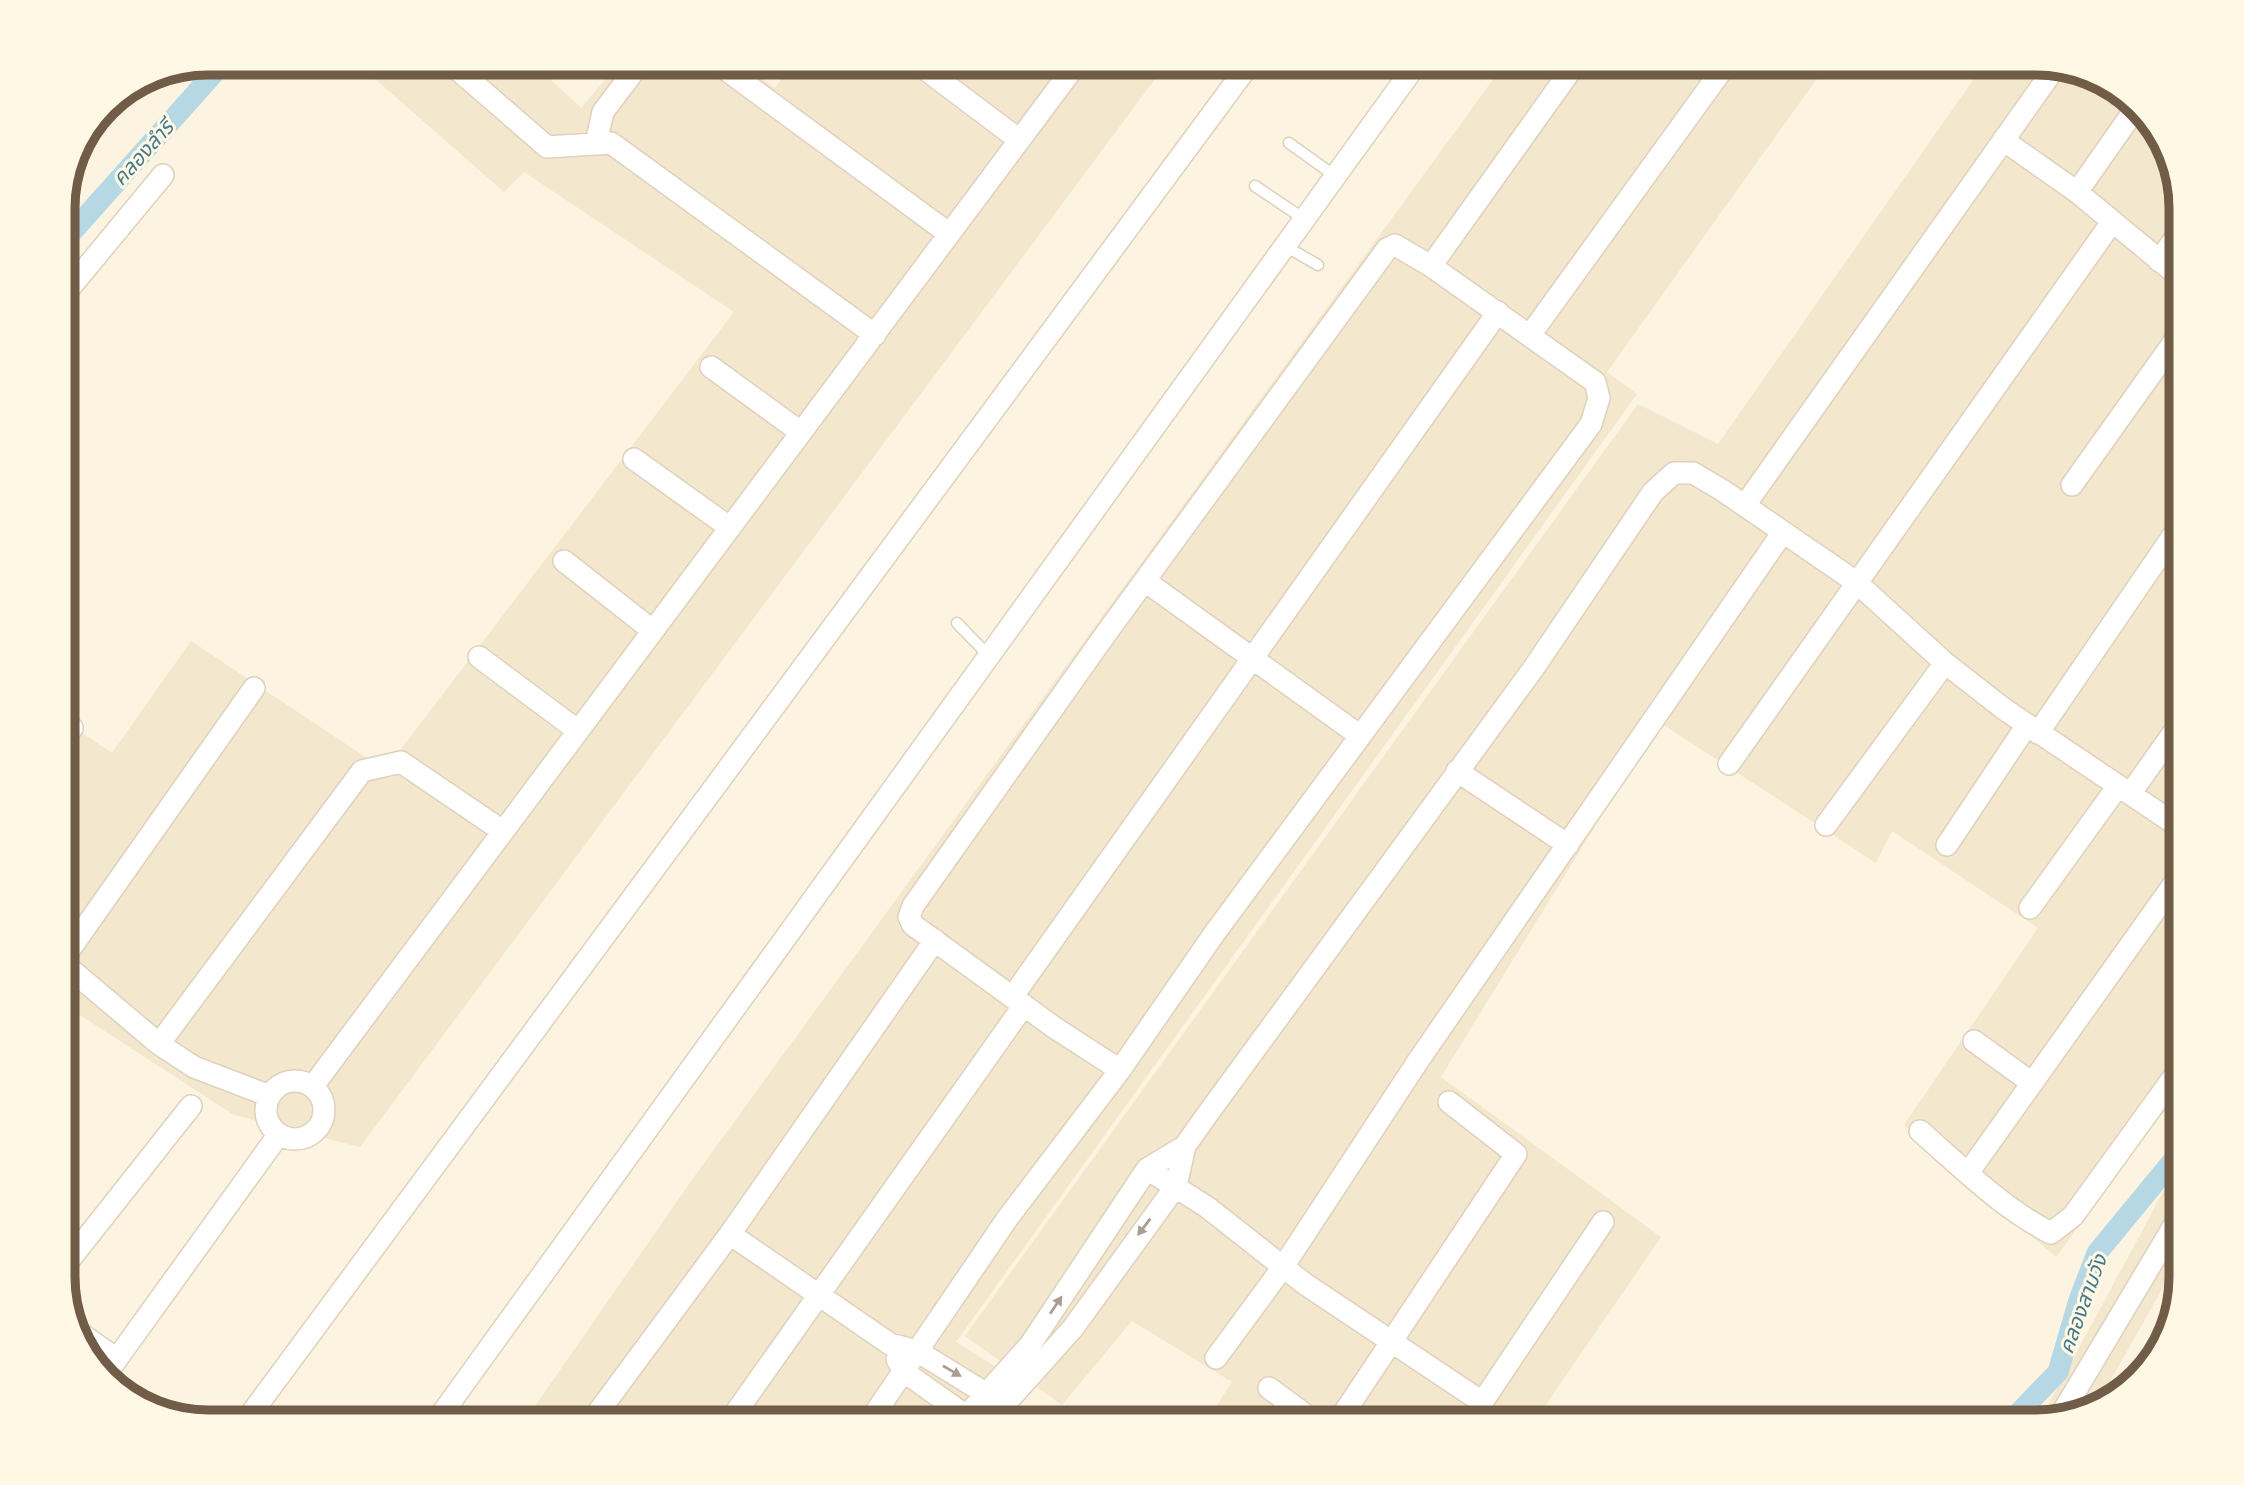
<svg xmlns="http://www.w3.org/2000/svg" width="2244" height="1485" font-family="'Exo 2','Noto Sans Thai',sans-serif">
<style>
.residential{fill:#f3e7ce}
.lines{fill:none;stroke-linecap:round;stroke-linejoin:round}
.canal{stroke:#b5d8e4;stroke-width:21}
.lane-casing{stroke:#dfd1bc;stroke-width:13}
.street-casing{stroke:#dfd1bc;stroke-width:24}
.lane{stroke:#fff;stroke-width:10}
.street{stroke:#fff;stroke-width:21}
.oneway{fill:#aa9d91}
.labels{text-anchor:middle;stroke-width:6;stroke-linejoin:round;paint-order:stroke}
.water-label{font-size:21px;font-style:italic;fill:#45788b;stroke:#fff8e5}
.rim{fill:none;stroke:#715c48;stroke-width:9}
</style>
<rect width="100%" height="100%" fill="#fcf4e0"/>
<path class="residential" d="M357,63h176l48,45 38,-45h122l34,25 17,-25h375l-807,1084 -126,-32 -171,-111v-284l49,33 79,-112 194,129 349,-458 -210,-140 -20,20z
M1505,63h323l-221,309 30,22 -681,948 50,31 -36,49h-446l170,-245z
M1985,63h50l81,24 46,49 19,72v880l-125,169 -152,-132 134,-197 -146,-97 -16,32 -217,-141 -218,355 220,160 -127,185h-328l26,-40 -100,-61 -70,84 -97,-69 673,-932 80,40z
M2181,1159v97l-85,150 -63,16 14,-15z"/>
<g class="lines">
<path class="canal" d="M63,242l160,-179
M2010,1422l48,-50 21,-72 18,-47 84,-102"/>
<defs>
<path id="lane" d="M1289,143l46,33
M1255,186l49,33
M1285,246l33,19
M957,623l32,33"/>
<path id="street" d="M450,63l97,84 64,-4 264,192
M717,63l231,170
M917,63l101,76
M2003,140l74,52 104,86
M596,143l7,-31 37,-49
M2077,192l59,-84
M2159,261l22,-31
M1431,266l145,-203
M63,296l100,-121
M1530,335l197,-272
M711,367l88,64
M634,459l95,68
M2072,485l109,-153
M1745,505l309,-436
M564,561l88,69
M1145,581l214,154
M479,657l98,73
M2038,733l143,-209
M63,740l9,-12
M1729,764l383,-542
M1457,771l111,74
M2130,794l51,-72
M1826,825l119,-162
M1947,845l80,-120
M2030,908l88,-122
M63,959l191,-271
M63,963l96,81 35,23 76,29
M1013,996l485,-684
M1974,1041l58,42
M159,1044l203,-273 39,-9 100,68
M266 1110a29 29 0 1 1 58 0a29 29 0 1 1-58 0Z
M313,1086l764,-1023
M1920,1131c40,35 83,78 131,102l22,-17 108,-149
M1147,1169l60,38 98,77 177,118
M1968,1173l213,-299
M730,1234l160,110 27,7 81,50
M63,1268l128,-162
M77,1331l40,28
M1216,1358l67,-91 135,-206 365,-529
M897,1359l6,12 72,51
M106,1374l173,-240
M1269,1388l46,34
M967,1415l63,-70 117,-176 38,-23
M2061,1415l120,-201
M245,1422l1005,-1359
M436,1422l981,-1359
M591,1422l139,-188 205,-294
M729,1422l295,-417
M869,1422l138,-203 113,-149 94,-136 377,-510 8,-26 -4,-16 -164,-116 -36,-21 -8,4 -282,386 -192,271 -4,11 4,8 142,103 65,42
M989,1422l84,-94 103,-142 9,-40 19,-27 329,-450 120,-177 21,-19h19l29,17 134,92 89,81 59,46 177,119
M1338,1422l178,-268 -67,-52
M1469,1422l134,-200"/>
</defs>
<use href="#lane" class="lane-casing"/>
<use href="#street" class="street-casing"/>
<use href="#lane" class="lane"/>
<use href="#street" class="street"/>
</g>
<defs><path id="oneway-solid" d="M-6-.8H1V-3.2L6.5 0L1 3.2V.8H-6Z" transform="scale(1.75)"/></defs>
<g class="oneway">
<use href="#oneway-solid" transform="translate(1144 1227) rotate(127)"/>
<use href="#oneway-solid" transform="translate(1056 1305) rotate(-56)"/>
<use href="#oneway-solid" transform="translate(952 1371) rotate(30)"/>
</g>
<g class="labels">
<g class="water-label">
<text transform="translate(143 153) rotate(-48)" y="7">คลองลำรี</text>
<text transform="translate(2083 1304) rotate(-70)" y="7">คลองสามวัง</text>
</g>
</g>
<path d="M0 0H2244V1485H0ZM208 75H2036A133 133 0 0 1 2169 208V1277A133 133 0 0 1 2036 1410H208A133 133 0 0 1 75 1277V208A133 133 0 0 1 208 75Z" fill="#fff8e5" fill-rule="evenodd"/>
<path class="rim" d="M208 75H2036A133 133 0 0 1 2169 208V1277A133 133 0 0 1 2036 1410H208A133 133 0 0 1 75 1277V208A133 133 0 0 1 208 75Z"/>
</svg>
